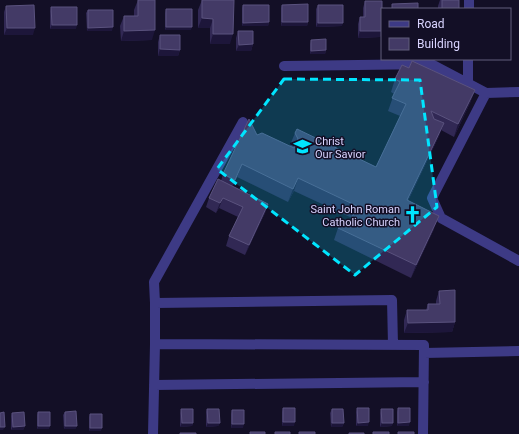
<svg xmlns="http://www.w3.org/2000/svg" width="519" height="434" font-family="Roboto,sans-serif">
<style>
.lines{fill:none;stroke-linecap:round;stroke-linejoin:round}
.minor{stroke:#3d3a85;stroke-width:10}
.wall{fill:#312854}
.shaded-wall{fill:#1d163a}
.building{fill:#433a66;stroke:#5a527e}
.marked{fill:#00e5ff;fill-opacity:0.2;stroke:#00e5ff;stroke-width:3;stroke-dasharray:8 5;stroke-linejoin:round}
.labels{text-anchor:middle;stroke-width:3;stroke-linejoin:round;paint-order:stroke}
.poi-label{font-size:11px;fill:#d9d4ff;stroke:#130f26;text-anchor:start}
</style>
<rect width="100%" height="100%" fill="#130f26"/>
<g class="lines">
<path class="minor" d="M469,9v-9
M284,66l147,-2 55,29
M468,83v-24
M519,92l-33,1 -54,105 9,20 78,43
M155,303l-1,-21 89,-160
M155,344v-41l237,-3 1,45
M424,353l95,-2
M154,385l270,-3
M153,434l2,-90 269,1 -1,89"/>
</g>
<path class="wall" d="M138,0l14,40 -31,1 -1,-15 4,-10h10v-6z
M202,0l28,44h-20v-16h-12v-18z
M440,0h19v9h-21v-3z
M365,1h17v31l-2,5 -22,1v-14l2,-7h3v-9z
M243,5l26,17 -1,4h-26v-18z
M282,5l26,17 -1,4h-26v-18z
M318,5l24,21 -26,1v-18z
M6,6l27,29h-29v-23z
M51,7l25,22h-26v-18z
M166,9l25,21h-26v-17z
M88,10l24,21h-25l-1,-18z
M238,31l15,13 -2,7h-15v-13z
M160,35l20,15 -2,6h-20v-14z
M311,40l15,10 -1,4h-15v-10z
M409,68l66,22 -5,13 -16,34 -13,-7 -2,6 -31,65 26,28 -23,49 -77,-38 4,-12 12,-6 2,-4 -58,-27 -6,11 -51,-25 -4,9 35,18 -3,9 -20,42 -19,-9 3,-10 9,-19 -19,-9 -3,5 -10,-6 3,-9 12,-17 2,-7 34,-39 34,12 -1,-2 5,-12 81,34 24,-51 -12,-5 6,-17 -3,-2 4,-13z
M439,291l16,31 -3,10 -48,1v-13l3,-10h19l2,-6h8v-3z
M283,408l11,18h-12v-14z
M357,408l11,18h-12v-14z
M398,408l11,18h-12v-14z
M181,409l12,14 -1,3 -12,1v-14z
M207,409l13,14 -2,3 -12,1v-15z
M332,409l12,14 -2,4h-11l-1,-14z
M381,409l11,17 -12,1v-14z
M232,410l11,18h-12v-14z
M38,412l11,17h-12v-14z
M65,412l12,14 -2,3h-11l-1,-14z
M12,413l13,13 -2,4h-12v-14z
M90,414l11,17h-12v-14z"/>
<path class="shaded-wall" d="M202,18l11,1 -3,9h-12z
M269,22l-1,4h-26l1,-3z
M282,22h26l-1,4h-26z
M318,23h25l-1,3 -26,1z
M52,25h25l-1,4h-26z
M113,27l-1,4h-25l1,-3z
M166,27h26l-1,3h-26z
M7,28h28l-2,7h-29z
M155,30l-3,10 -31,1 3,-10z
M360,31h22v1l-2,5 -22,1z
M213,34h20l-3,10h-20z
M253,44l-2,7h-15l3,-6z
M160,49l20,1 -2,6h-20z
M326,50l-1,4h-15l1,-3z
M475,90l-5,13 -16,34 4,-13z
M444,123l-5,13 -37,77 5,-13z
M242,164l-5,13 -7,15 5,-12z
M298,178l-4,13 -6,11 5,-13z
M223,198l-4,10 -3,5 4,-10z
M268,204l-3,9 -20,42 4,-10z
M439,216l-5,13 -23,49 5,-13z
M455,322l-3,10 -48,1 4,-10z
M283,422h12l-1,4h-12z
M369,422l-1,4h-12l2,-3z
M410,422l-1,4h-12l1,-3z
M182,423h11l-1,3 -12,1z
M208,423h12l-2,3 -12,1z
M332,423h12l-2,4h-11z
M382,423h11l-1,3 -12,1z
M232,424h12l-1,4h-12z
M25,426l-2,4h-12l2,-3z
M38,426h12l-1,3h-12z
M65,426h12l-2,3h-11z
M0,427h5l-2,3h-3z
M90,428h12l-1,3h-12z"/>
<path class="building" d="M138,0h17v30l-31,1v-15h14z
M202,0h32l-1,34h-20v-15l-11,-1z
M442,0h17v9h-17z
M365,1h17v30h-22v-14h5z
M418,3v6h-26v-5z
M308,4v18h-26v-17z
M34,5l1,23h-28l-1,-22z
M243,5h26v17l-26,1z
M318,5h25v18h-25z
M51,7h26v18h-25z
M166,9h26v18h-26z
M88,10h25v17l-25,1z
M238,31h15v13l-14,1z
M160,35h20v15l-20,-1z
M326,39v11l-15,1v-11z
M412,61l63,29 -17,34 -27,-13 3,8 10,4 -37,77 32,16 -23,49 -78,-37 12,-6 7,-16 -59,-28 -5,11 -51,-25 -7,16 -12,-6 26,-55 8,16 5,-2 32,15 4,-9 -3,-6 2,-4 79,38 30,-63 -14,-6 8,-16 -5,-3 7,-14 7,3z
M218,179l50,25 -19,41 -20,-9 14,-29 -20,-9 -3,5 -11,-5z
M455,290v32l-47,1 -1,-13h21v-6h12l-1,-13z
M283,408h12v14h-12z
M357,408h12v14l-11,1z
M398,408h12v14l-12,1z
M181,409h12v14h-11z
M207,409h12l1,14h-12z
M332,409h11l1,14h-12z
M381,409h12v14h-11z
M232,410h12v14h-12z
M76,411l1,15h-12v-14z
M4,412l1,15h-5v-14z
M24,412l1,14 -12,1 -1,-14z
M38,412h12v14h-12z
M90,414h12v14h-12z
M250,432h15v2h-15z
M275,432h15v2h-15z
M299,432h16v2h-16z
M373,432h16v2h-16z
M398,432h16v2h-16z
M180,433h16v1h-16z
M349,433h15v1h-15z"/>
<path class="marked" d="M284,79l136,1 17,127 -82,68 -138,-106z"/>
<defs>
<symbol id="school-bare" viewBox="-9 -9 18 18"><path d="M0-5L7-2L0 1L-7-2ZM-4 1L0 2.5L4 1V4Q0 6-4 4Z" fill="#00e5ff" stroke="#130f26" stroke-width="2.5" paint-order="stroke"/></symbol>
<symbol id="church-bare" viewBox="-9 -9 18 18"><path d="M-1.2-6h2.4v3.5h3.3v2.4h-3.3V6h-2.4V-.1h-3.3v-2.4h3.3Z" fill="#00e5ff" stroke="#130f26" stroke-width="2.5" paint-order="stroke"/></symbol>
</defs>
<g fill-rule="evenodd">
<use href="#school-bare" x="290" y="134" width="25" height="25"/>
<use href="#church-bare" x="400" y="202" width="25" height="25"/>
</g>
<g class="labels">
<g class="poi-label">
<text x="315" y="145">Christ<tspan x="315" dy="13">Our Savior</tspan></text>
<text x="400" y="213" text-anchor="end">Saint John Roman<tspan x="400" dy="13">Catholic Church</tspan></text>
</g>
</g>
<rect x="381" y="8" width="130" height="52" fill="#130f26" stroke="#625e7d"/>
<rect x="389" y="21" width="20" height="6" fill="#3d3a85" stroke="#625e7d"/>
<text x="417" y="28" font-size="12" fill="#d9d4ff">Road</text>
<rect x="389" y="38" width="20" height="12" fill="#433a66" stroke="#625e7d"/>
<text x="417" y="48" font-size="12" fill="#d9d4ff">Building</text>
</svg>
